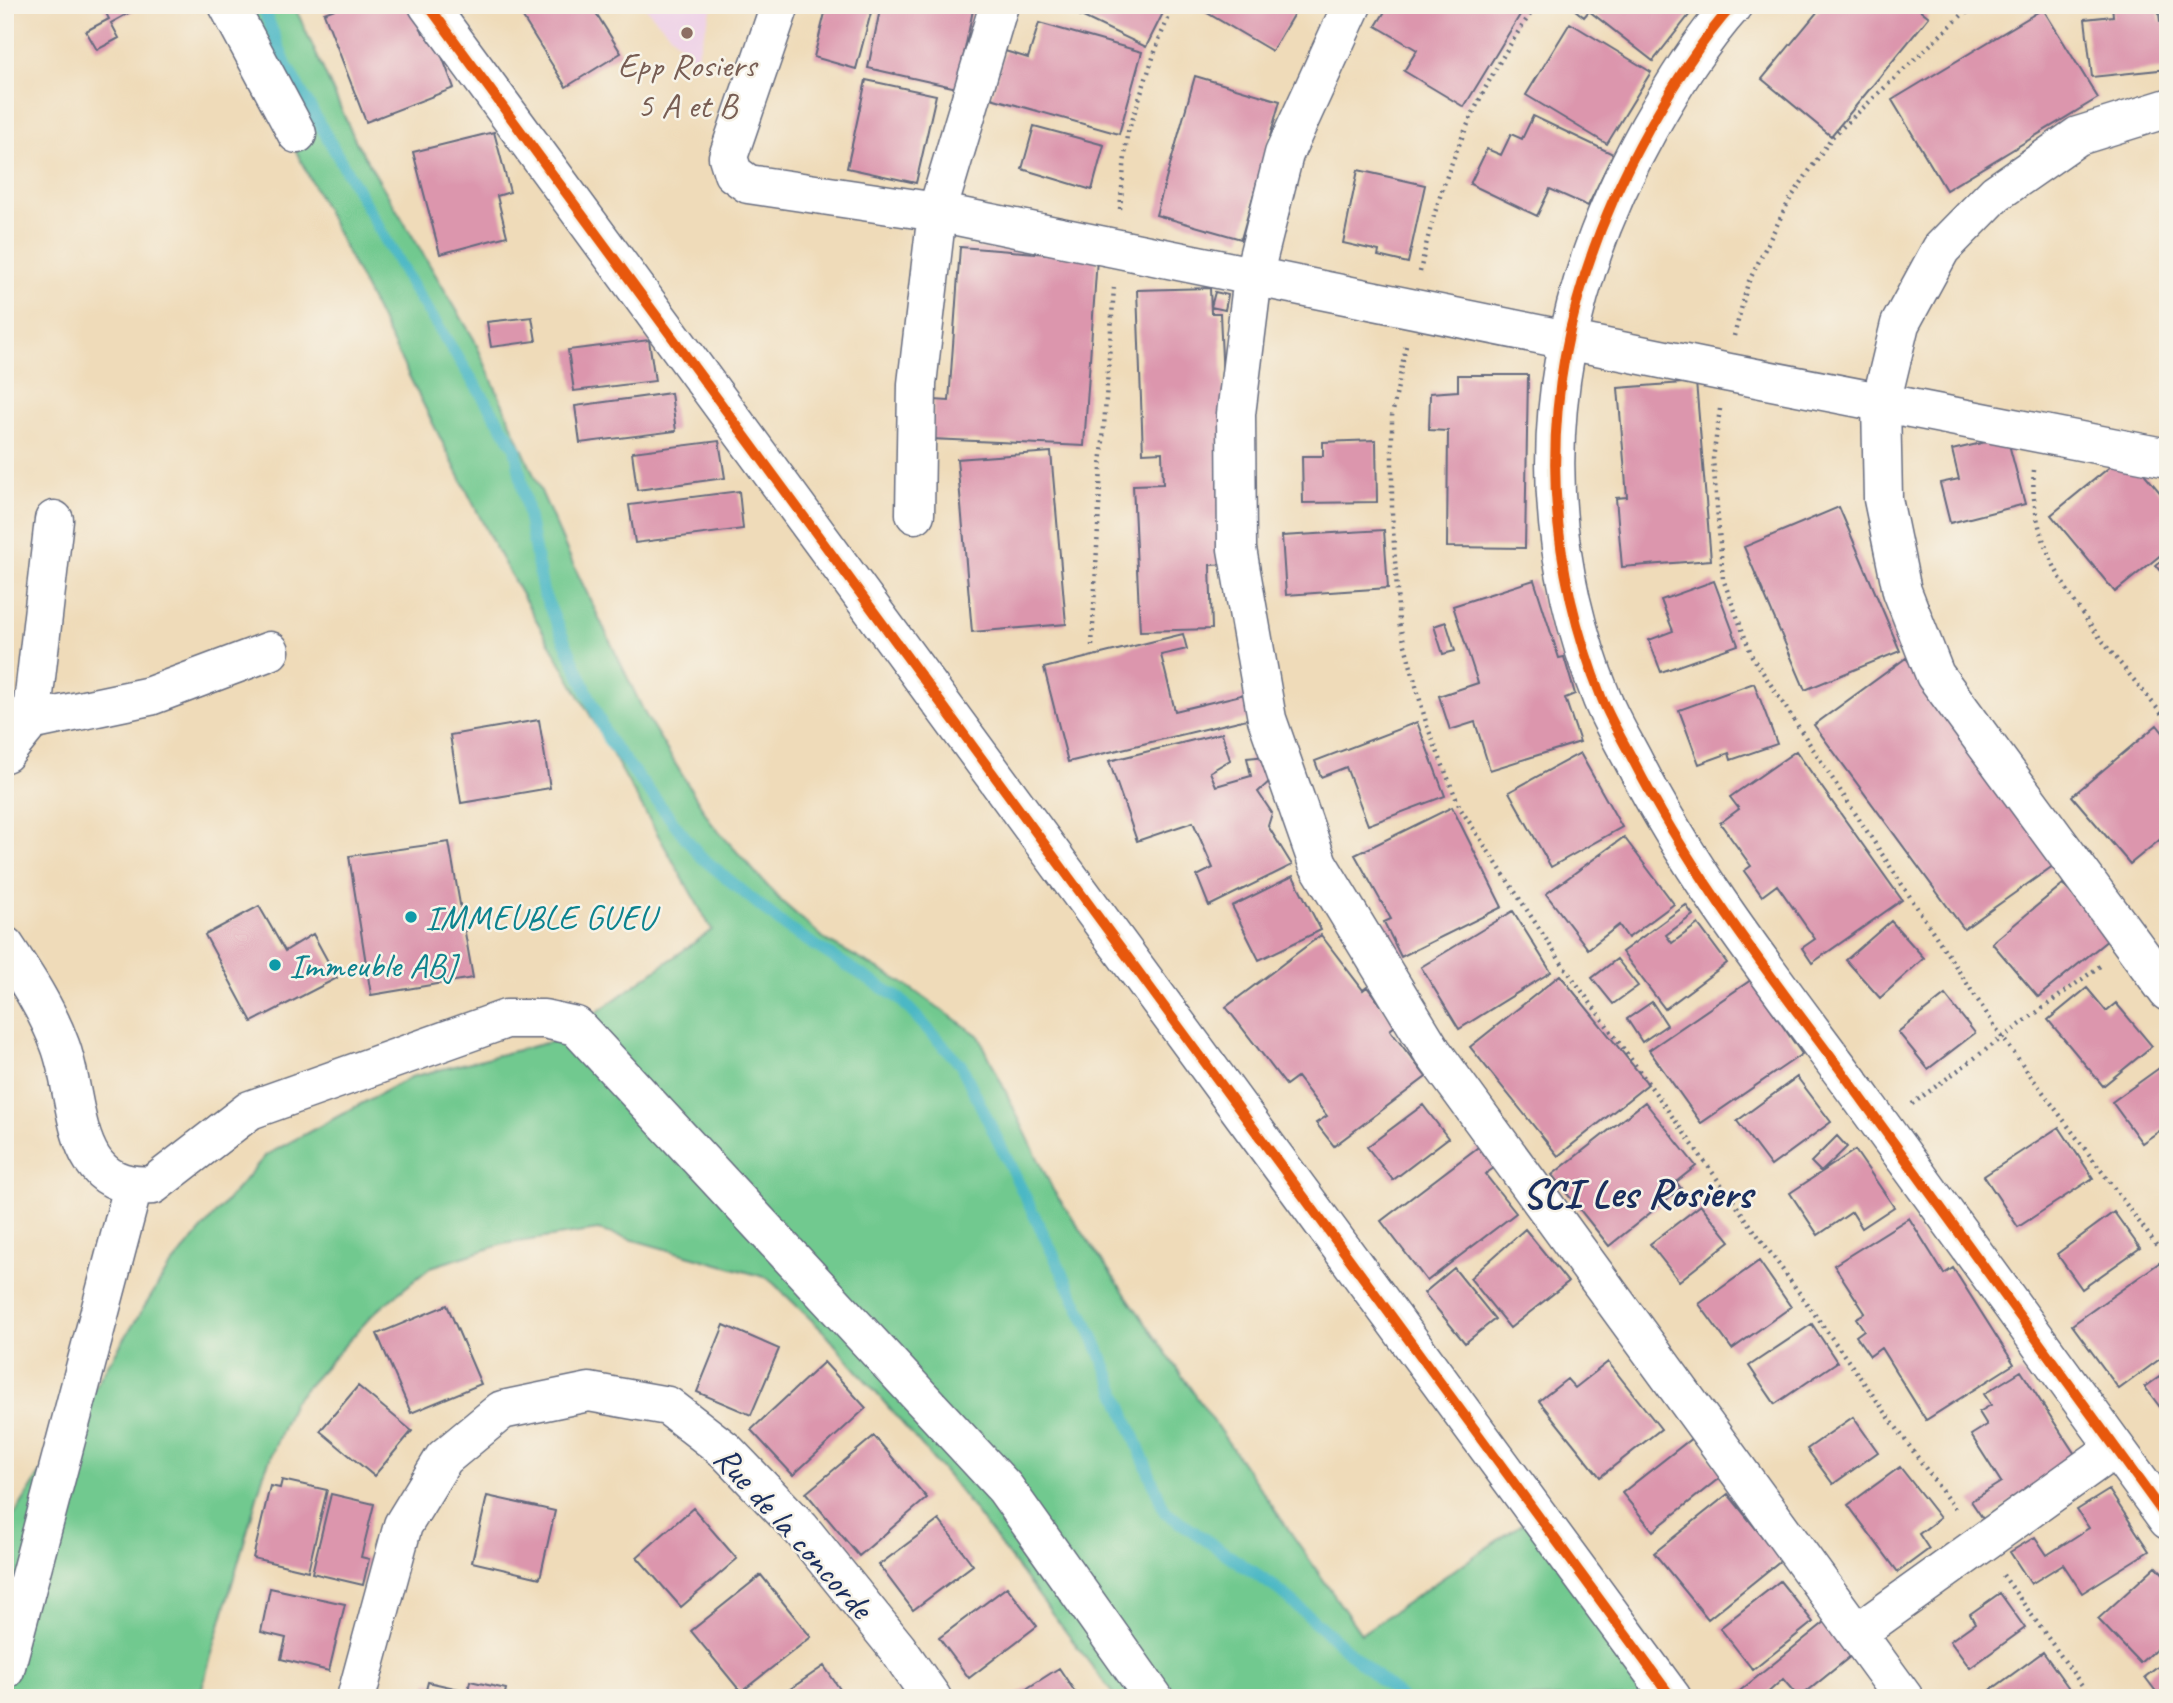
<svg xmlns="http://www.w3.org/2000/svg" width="2173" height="1703" font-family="Caveat,sans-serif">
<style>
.built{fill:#eed0e7}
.green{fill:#71c98f;stroke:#467c76;stroke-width:2}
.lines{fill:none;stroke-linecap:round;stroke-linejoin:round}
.stream{stroke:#4bb8c5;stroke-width:12}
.building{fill:#dc96ad}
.street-casing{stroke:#656b7e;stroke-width:41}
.path{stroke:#656b7e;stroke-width:4.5;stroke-dasharray:2 5;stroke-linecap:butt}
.street{stroke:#fff;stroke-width:38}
.cycleway-casing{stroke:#f7f3e8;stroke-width:15}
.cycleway{stroke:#e8590c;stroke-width:10}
.education-dot{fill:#8d6e63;stroke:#f7f3e8;stroke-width:2.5}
.culture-dot{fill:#0f9aa8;stroke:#f7f3e8;stroke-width:2.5}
.labels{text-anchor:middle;stroke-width:5;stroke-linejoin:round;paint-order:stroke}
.education-label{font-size:35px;fill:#785e54;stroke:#f7f3e8}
.culture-label{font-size:35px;fill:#0d838f;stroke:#f7f3e8;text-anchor:start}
.street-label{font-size:35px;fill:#1b2f5e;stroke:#f7f3e8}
.district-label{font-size:42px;font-weight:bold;fill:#1b2f5e;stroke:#f7f3e8}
</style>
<rect width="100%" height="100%" fill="#f7f3e8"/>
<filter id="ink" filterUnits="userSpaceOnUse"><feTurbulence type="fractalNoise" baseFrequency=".0143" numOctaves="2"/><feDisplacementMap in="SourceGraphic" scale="14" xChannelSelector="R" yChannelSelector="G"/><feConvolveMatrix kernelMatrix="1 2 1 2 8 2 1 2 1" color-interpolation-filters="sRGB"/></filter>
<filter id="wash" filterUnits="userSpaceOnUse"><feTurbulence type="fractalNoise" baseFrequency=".00686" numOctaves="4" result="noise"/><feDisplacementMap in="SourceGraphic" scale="28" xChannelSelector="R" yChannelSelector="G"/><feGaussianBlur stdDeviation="1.57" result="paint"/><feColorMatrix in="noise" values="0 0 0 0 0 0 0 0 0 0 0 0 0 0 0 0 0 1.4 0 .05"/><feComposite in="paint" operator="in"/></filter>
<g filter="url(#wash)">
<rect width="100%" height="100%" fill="#efdbb9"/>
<path class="built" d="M643,5h70l-18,56z"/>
<path class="green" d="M208,5h86l62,137 118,197 99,225 72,150 67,110 68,76 47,41 73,40 79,55 74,154 308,444 191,-131 134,195h-570l-161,-213 -130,-152 -57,-55 -170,-48 -94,14 -73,23 -57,46 -81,89 -29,71 -65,225h-194v-168l163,-261 98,-114 145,-78 147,-37 154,-110 -216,-381 -206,-410z"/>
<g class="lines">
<path class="stream" d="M262,5l24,60 126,221 103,161 28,145 65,147 92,117 86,71 114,72 61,66 133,273 71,174 114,78 122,108"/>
</g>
<g id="blocks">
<path class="building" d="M102,5h41l-32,18 8,15 -22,12 -11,-19 23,-12z
M345,5h68l10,28 9,-3 22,58 -88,34 -42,-109z
M515,5h76l30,48 -55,34z
M827,5h46l-17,64 -42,-12z
M881,5h72l20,5 -16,78 -89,-20z
M1058,5h109l-21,42z
M1207,5h92l-27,46 -68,-40z
M1389,5h137l-62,102 -60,-36 13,-21 -41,-24z
M1569,5h128l-44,56 -64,-50 -5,6z
M1823,5h91l15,12 -98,119 -69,-57z
M2112,5h46l2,17 8,-1v48l-76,8 -7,-58 28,-3z
M2043,9l55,89 -152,92 -54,-90z
M1039,23l103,29 -23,82 -128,-36 14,-47 23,7z
M1570,23l81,49 -44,72 -81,-49z
M1195,76l85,25 -39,138 -85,-24z
M866,80l70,15 -20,88 -69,-15z
M1533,116l80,38 -25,52 -38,-17 -13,27 -67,-32 17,-35 14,6 10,-21 11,5z
M1034,126l70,19 -12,45 -70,-21z
M494,132l16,60 -13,4 10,40 -67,18 -27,-102z
M1358,170l67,15 -17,78 -30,-7 1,-5 -36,-8z
M960,247l137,11 -13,188 -153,-7 3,-39 15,1z
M1210,288l1,25h9l11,251 -21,1 2,64 -72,2 -7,-146 30,-1 -1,-32 -19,1 -6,-163z
M1215,292l13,3 -3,15 -14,-3z
M532,317l4,24 -45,6 -4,-25z
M649,340l6,41 -81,10 -6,-41z
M1458,375h70l-3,173 -78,-1 1,-116 -19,-1 1,-37 28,-2z
M1696,382l15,178 -89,7 -6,-69 11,-1 -9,-109z
M671,393l5,38 -96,12 -5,-37z
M2007,437l18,67 -75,19 -10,-40 19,-4 -7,-29z
M1376,440l1,62 -74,1 -1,-47h21v-14z
M719,441l6,37 -88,12 -5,-38z
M1051,452l15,172 -94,8 -15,-173z
M2127,453l41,49v47l-53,43 -64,-77z
M739,491l4,38 -108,14 -6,-38z
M1839,507l61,144 -95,39 -61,-143z
M1384,530l4,58 -102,7 -4,-59z
M2168,555v24l-12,-14z
M1534,580l25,78 5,-1 11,37 -10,4 15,44 -90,28 -15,-48 -25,8 -11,-34 39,-13 -25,-77z
M1714,581l24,64 -77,27 -12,-32 24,-9 -12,-31z
M1446,622l9,29 -12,3 -9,-28z
M1183,634l4,15 -26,6 14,56 70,-17 6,24 -183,44 -24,-94z
M1906,658l151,205 -93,66 -150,-204z
M1754,683l23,61 -46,16 -2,-7 -30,11 -20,-54z
M539,720l11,68 -89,15 -11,-68z
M1417,722l28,74 -77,29 -22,-58 -25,10 -6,-16z
M2157,725l11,14v94l-38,31 -58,-68z
M1222,733l8,27 -20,12 6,14 35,-10 -4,-18 20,-2 4,24 -13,12 14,21 -4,13 24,39 -83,41 -12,-30 16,-8 -20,-46 -56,19 -28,-80z
M1796,751l106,149 -90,63 -10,-15 13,-9 -38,-54 -15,11 -18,-25 7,-5 -31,-43 19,-14 -9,-12z
M1580,753l42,74 -71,40 -42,-75z
M1452,807l50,100 -101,50 -17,-35 7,-3 -36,-64z
M1624,837l50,67 -46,34 -9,-13 -31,24 -42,-55z
M449,842l24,136 -102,17 -22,-139z
M1293,876l28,54 -62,30 -27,-54z
M2063,884l46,55 -71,58 -46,-54z
M1686,905l7,10 -27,20 6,8 26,-19 29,39 -62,46 -43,-57z
M259,906l26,45 28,-17 24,44 -85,44 -47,-87z
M1513,911l38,61 -92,57 -38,-62z
M1891,921l33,37 -44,40 -34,-38z
M1321,935l42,55 4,-3 29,38 -6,5 36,47 -92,69 -18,-23 11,-7 -30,-39 -11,8 -60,-78z
M1617,959l21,27 -25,18 -21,-26z
M1560,975l88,109 -90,72 -88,-109z
M1751,980l51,74 -101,69 -52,-73z
M2087,988l19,23 10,-8 36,43 -49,40 -55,-66z
M1945,995l30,38 -47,36 -30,-37z
M1652,1002l15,23 -25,17 -15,-23z
M2162,1066l6,7v52l-26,18 -30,-41z
M1797,1077l34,45 -60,44 -34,-45z
M1645,1102l51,64 -20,16 5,6 -72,58 -57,-71z
M1423,1105l25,33 -55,42 -26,-33z
M2059,1127l34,51 -75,49 -34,-51z
M1837,1136l10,11 -26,25 -10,-10z
M1481,1145l16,21 -12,8 31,39 -89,68 -46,-60z
M1855,1150l39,57 -32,21 -10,-16 -34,23 -28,-42z
M1701,1205l29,36 -51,40 -29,-37z
M2114,1212l26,36 -58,41 -25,-35z
M1909,1218l35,56 9,-6 61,96 -88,56 -45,-72 -11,8 -14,-20 8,-6 -8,-12 9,-5 -31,-48z
M1525,1229l43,53 -58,46 -40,-50z
M1759,1261l32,46 -59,42 -33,-45z
M2159,1263l9,13v77l-49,36 -47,-64z
M1454,1268l41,51 -30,24 -41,-50z
M447,1305l34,79 -70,29 -34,-79z
M1812,1324l25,38 -62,42 -26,-38z
M724,1325l55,24 -28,66 -54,-23z
M824,1362l42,46 -73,67 -42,-45z
M1608,1362l53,67 -61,48 -61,-76 28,-22 8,9z
M2021,1371l57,88 -95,60 -12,-18 30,-19 -30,-47 16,-10 -8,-13 12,-7 -7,-11z
M2168,1371v47l-23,-31z
M358,1386l54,45 -38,45 -54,-45z
M1853,1417l25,35 -45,32 -26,-35z
M874,1436l53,62 -68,58 -53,-63z
M1692,1438l31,37 -70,56 -31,-38z
M1900,1467l40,51 -21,16 10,15 -31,23 -50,-67z
M282,1480l45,10 -19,81 -55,-13 17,-72 10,2z
M2109,1490l40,61 -67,42 -19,-29 -32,20 -21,-32 25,-15 12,18 42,-27 -12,-18z
M331,1494l43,10 -13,53 8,2 -6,26 -51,-12z
M1728,1494l53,66 -73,59 -54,-66z
M487,1496l68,15 -15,67 -68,-16z
M693,1508l44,51 -56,48 -44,-50z
M939,1520l34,45 -60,45 -34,-45z
M2156,1566l12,13v59l-28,25 -42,-44z
M761,1575l50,62 -70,55 -50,-61z
M1780,1581l33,41 -60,48 -33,-42z
M1007,1587l30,39 -68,52 -30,-40z
M270,1588l75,16 -16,67 -48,-12 5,-21 -25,-6z
M2000,1593l25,35 -55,40 -20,-27 25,-18 -5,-9z
M1825,1622l27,33 -53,43 -16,-19 -21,19h-31z
M2043,1652l33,46h-91l-1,-3z
M2168,1659v39h-7l-16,-21z
M824,1666l22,32h-69z
M1059,1668l20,30h-67z
M470,1681l36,8 -2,9h-80l4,-16 40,9z"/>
</g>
</g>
<g filter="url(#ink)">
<use href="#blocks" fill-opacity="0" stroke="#656b7e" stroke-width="2"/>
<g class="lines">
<defs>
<path id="street" d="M228,5l69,129
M428,5l1244,1693
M780,5l-52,152 5,16 15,11 189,28 788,160 443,86
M1352,5l-68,149 -31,123 -17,137 1,135 30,170 51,145 114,187 472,647
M1733,5c-33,37 -59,79 -84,123 -102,183 -126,373 -47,571 9,22 21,42 32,63 62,122 149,229 230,340 101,139 202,278 304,418
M2168,108l-90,28 -82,57 -55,56 -41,75 -19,79 2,96 19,92 33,84 233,317
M915,514l2,-130 20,-172 62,-207
M31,721l119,-25 120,-45
M5,753l26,-32 23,-201
M5,946c21,32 42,63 55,99 21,55 8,147 93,140l97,-75 256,-91h38l32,7 429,462 149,210
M1857,1633l258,-185
M5,1670l128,-483
M356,1698l47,-173 41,-67 58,-48 87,-18 79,14 57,44 76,79 96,119 35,50"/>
</defs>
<use href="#street" class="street-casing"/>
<path class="path" d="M1120,209l7,-74 33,-98 14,-32
M1420,272c19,-93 60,-190 117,-267
M1734,336l14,-53 41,-82 43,-64 130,-122 21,-10
M1406,346l-14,70v97l7,110 28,103 33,82 101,154 396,550
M1720,409l-7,50 10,120 29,77 250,381 155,209
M2034,470c-9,97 79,181 134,252
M1092,646l9,-178 13,-180
M1912,1104l188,-138
M2003,1575l88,123"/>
<use href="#street" class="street"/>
<defs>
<path id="cycleway" d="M428,5l1244,1693
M1733,5c-33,37 -59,79 -84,123 -102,183 -126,373 -47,571 9,22 21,42 32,63 62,122 149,229 230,340 101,139 202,278 304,418"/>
</defs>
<use href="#cycleway" class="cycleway-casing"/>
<use href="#cycleway" class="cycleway"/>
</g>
</g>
<circle class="education-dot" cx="687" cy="33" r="7"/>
<g class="culture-dot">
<circle cx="411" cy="917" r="7"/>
<circle cx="275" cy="965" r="7"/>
</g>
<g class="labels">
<g class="education-label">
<text x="687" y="77">Epp Rosiers<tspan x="687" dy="40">5 A et B</tspan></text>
</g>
<g class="culture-label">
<text x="425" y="929">IMMEUBLE GUEU</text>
<text x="289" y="977">Immeuble ABJ</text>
</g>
<g class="street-label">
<text transform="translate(794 1532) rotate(48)" y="12">Rue de la concorde</text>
</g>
<g class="district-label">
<text x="1637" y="1207">SCI Les Rosiers</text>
</g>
</g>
<rect width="2173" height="1703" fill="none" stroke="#f7f3e8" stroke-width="28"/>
</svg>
